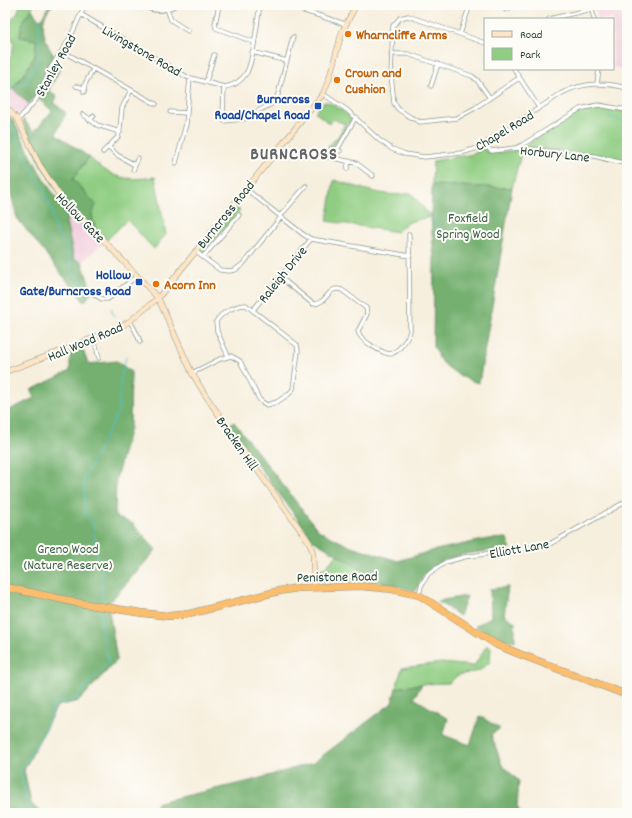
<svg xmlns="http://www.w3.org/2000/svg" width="632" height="818" font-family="Dekko,sans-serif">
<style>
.built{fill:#f3cfde}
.green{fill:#90cd82;stroke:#58855b}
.forest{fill:#74b070;stroke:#4a7652}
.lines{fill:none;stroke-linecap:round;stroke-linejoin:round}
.stream{stroke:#53c1c9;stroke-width:1}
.street-casing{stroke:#8b9689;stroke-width:5}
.secondary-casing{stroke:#8b9689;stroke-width:6}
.highway-casing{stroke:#8b9689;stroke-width:8}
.street{stroke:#fff;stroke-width:3.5}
.secondary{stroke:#fde5c5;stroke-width:5}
.highway{stroke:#fbbd6e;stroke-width:7}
.food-dot{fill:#e8710a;stroke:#fdfcf7;stroke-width:1.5}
.transit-dot{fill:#1a4fb4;stroke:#fdfcf7;stroke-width:1.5}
.labels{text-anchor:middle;stroke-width:4;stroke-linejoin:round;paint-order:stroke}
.food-label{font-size:14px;font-weight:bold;fill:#c56008;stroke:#fdfcf7;text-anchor:start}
.street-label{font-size:14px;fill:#1f3d34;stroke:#fdfcf7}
.transit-label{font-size:14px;font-weight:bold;fill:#164399;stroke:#fdfcf7;text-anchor:end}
.park-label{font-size:14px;fill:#3b6148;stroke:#fdfcf7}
.district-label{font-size:18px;font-weight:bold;letter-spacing:1px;fill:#64666a;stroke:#fdfcf7}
</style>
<rect width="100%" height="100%" fill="#fdfcf7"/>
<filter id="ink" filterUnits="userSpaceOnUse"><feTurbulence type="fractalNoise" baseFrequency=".025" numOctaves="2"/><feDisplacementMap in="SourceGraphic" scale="8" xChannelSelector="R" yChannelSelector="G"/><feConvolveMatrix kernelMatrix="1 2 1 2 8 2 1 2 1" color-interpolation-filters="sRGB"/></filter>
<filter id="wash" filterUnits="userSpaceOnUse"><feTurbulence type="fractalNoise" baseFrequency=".012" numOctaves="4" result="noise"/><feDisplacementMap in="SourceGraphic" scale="16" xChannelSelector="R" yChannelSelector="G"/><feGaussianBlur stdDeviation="0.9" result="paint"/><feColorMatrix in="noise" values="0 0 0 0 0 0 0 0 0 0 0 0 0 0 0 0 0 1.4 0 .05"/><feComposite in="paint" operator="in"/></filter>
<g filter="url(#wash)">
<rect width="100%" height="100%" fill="#f7efde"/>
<path class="built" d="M595,5h32v65l-14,-3v-48h-15z
M13,89l16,15 -12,12 -12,-13v-6z
M70,213l32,31 -20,18 -8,-3 -8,-38z"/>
<path class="green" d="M20,5h13c-1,6 -5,7 -7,11 -4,7 -5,14 -6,21l17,3 -2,16 -11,18 -19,23v-36l6,-4c3,-13 5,-17 -6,-27v-5l12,-11z
M324,102c7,-1 24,12 28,18l-1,3 -5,1 1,4 -12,20 -7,-1 11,-12 6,-11 -12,-5 -3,5 -15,-12z
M601,107l26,5v50l-30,-7 -73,-8c22,-15 50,-38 77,-40z
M484,148l4,5 34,-3 -10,38 -80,-3 1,-24 40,-7z
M89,157c24,22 34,24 66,20l11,57 -12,15 -27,-29 -20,20 -12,-12 -3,-13 -19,-36z
M334,180c25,7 52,19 77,13l20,24c-16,3 -23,3 -34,15l-70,-11z
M236,208l4,2 -36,43 -4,-1z
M337,555l48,28 -66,-2 -1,-12 7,-1z
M487,645l4,2 -1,15 -11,9 -21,4 -9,8 -27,1 -26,4 6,-20 39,-5 33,3z"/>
<path class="forest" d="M49,5h3c-2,3 -6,7 -7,11 -5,12 2,31 10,41l-19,37 -7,10 -16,-15 11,-15 11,-18 1,-16 -16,-3c1,-11 4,-20 12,-28l6,10 4,-1z
M58,61l4,4 -13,25 8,7 -3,6 12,10 -10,21 33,23 -16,22 23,26 -4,10 3,13 -30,-26 -24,-37 -16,-38 -2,-8 11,13 18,-21 -13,-12z
M7,115l6,5c15,29 34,72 57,93l-4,8 8,38 8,3 10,30 -8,10 -67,-84 -12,-48v-53z
M432,185l80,3 -33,195c-12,-2 -33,-14 -40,-25 -2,-4 -2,-8 -6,-11l1,-87 -3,-43z
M82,347l6,17 29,-3 14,11 -1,56 -14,51 -1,37 18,8 23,26 -48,54 9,56 -38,41 -22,5 -33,64 7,33 10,10h-36v-401l29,-14 -3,-8 39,-19v-20z
M234,422l84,108 27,14 53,17 33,-10 57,-12 19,-1 3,10 -45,6 -21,6 -19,13 -9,18 -31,-8 -71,-42 -86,-116z
M508,587l-4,28 11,7v19l-21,-4 -19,-11 16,-9 -1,-28z
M467,596l-7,20 -23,-15z
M422,684l-8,14 34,21 -5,16 27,10 10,-29 20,13 -9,5 11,31 17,16 -2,26 4,6h-371l8,-11 92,-21 63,-18 79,-60 4,-15z"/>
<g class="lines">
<path class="stream" d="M5,90l1,-3 20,-4 13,-25v-39
M5,116l4,4 17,40 17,28 9,24 4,20 11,15 5,24 20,21
M608,117l19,5
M436,234l1,-13
M111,308l3,8
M101,603l2,-42 -7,-6 -3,-33 -8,-6 -1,-38 34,-66 3,-35 5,-20
M33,813l-5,-6 -7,-37 23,-37 11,-30 19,-3 35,-39 -9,-39 1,-12"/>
</g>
</g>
<g filter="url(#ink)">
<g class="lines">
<defs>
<path id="street" d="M141,5c12,7 23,7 35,0
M219,5l-4,19 1,4 38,14
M286,5l59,19
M470,5l-10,29 25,9
M501,5l5,5 8,-5
M591,5l3,14
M167,9l4,11 17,11
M303,11l2,-6
M82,15l105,62 37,10c10,-1 18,-7 23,-15 7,-13 10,-51 13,-67
M549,19l43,-10
M460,34l-52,-18 -8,2 -7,8 -2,49 3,28 4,6 12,8 10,5 37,-4 18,-10 44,-30
M62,51l94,53
M252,52l35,9
M391,54h17l64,22 5,4 13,18
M514,69l25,39
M206,82l8,-27
M597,84l2,-15
M76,86l8,2
M431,86l7,-22
M224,87l-1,29 1,5 19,-2 30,-16 4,-5 16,-61
M84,92l1,-8 8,-15
M323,94l24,16 32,30 13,9 13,5 20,3 36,-4 17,-5 84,-55c22,-11 42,-11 65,-5
M170,112l17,1
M83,114l14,11 23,7
M18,120l18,-20 7,-13 7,-18 20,-31 15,-33
M89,120l5,-4
M485,144l5,6 2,1 23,-3 40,4 39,4 33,8
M109,147l8,8 18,10
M280,148l14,8 21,-2 41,9 17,13
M516,148l6,-3 58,-36 18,-4 29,5
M331,149l9,2
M337,150l19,-33
M103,152l15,-15 2,-8 2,-21 9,-18
M176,163l10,-39 4,-46
M347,169l2,-8
M133,170l5,-12
M246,189l58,46 7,4 99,17
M280,216l26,-30
M195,251l25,19 9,1 6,-1 8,-6 38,-47
M203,257l36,-42
M280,277l33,27c15,0 15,-20 29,-14l24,18 1,6 -9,17c1,9 25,23 33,23 8,-3 17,-15 19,-23l-1,-97
M95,295l7,4h6l29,-23
M253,310l58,-71
M130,321l7,13 3,8
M94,338l5,20
M192,373l28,-14 11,-3 9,5 19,38 3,3 5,3 10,-3 12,-8 4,-5 5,-38 -1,-6 -51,-40c-10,0 -26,8 -30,17l1,9 11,25
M419,595l2,-9 7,-12 18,-12 18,-5 84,-12 79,-44"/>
<path id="secondary" d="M5,106l13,14 22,46 24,36 28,26 66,70 34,75 12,20 34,50 71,99 4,11 1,34
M5,372l69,-26 46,-19 10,-6 28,-23 165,-204 6,-15 13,-47 14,-27"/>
<path id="highway" d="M5,587l74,16 63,10 27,3 20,-2 90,-23 19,-3 62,-2 32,3 27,6 78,50 25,10 105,40"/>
</defs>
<use href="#street" class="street-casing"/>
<use href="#secondary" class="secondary-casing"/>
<use href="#highway" class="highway-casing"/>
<use href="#street" class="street"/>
<use href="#secondary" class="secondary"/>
<use href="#highway" class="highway"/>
</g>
</g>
<g class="food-dot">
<circle cx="348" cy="34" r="4"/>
<circle cx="337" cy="80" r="4"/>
<circle cx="156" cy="284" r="4"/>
</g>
<g class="transit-dot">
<rect x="314" y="102" width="8" height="8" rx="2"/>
<rect x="135" y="278" width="8" height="8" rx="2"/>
</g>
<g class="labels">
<g class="food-label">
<text x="356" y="39">Wharncliffe Arms</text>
<text x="345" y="77">Crown and<tspan x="345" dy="16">Cushion</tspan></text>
<text x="164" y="289">Acorn Inn</text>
</g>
<g class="street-label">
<text transform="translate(142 50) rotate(30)" y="5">Livingstone Road</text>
<text transform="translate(55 65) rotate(-61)" y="5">Stanley Road</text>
<text transform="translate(504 130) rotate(-31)" y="5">Chapel Road</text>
<text transform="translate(555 153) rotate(6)" y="5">Horbury Lane</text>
<text transform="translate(225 214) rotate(-51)" y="5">Burncross Road</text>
<text transform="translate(81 217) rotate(46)" y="5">Hollow Gate</text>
<text transform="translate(282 274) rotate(-51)" y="5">Raleigh Drive</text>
<text transform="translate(85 341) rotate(-23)" y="5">Hall Wood Road</text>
<text transform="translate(238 443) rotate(55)" y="5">Bracken Hill</text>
<text transform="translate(519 548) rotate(-10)" y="5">Elliott Lane</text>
<text transform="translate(337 576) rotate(-1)" y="5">Penistone Road</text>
</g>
<g class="transit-label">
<text x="310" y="103">Burncross<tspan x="310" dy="16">Road/Chapel Road</tspan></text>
<text x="131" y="279">Hollow<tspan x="131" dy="16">Gate/Burncross Road</tspan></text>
</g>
<g class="park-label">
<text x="468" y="222">Foxfield<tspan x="468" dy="16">Spring Wood</tspan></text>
<text x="68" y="553">Greno Wood<tspan x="68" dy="16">(Nature Reserve)</tspan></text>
</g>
<g class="district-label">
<text x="294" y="159">BURNCROSS</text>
</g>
</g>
<rect width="632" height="818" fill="none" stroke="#fdfcf7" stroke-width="20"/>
<rect x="484" y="18" width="130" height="52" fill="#fdfcf7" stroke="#a4b0a9"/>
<rect x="492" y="31" width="20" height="6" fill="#fde5c5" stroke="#a4b0a9"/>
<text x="520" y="38" font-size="12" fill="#1f3d34">Road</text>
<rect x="492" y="48" width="20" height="12" fill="#90cd82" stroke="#a4b0a9"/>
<text x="520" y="58" font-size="12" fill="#1f3d34">Park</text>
</svg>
